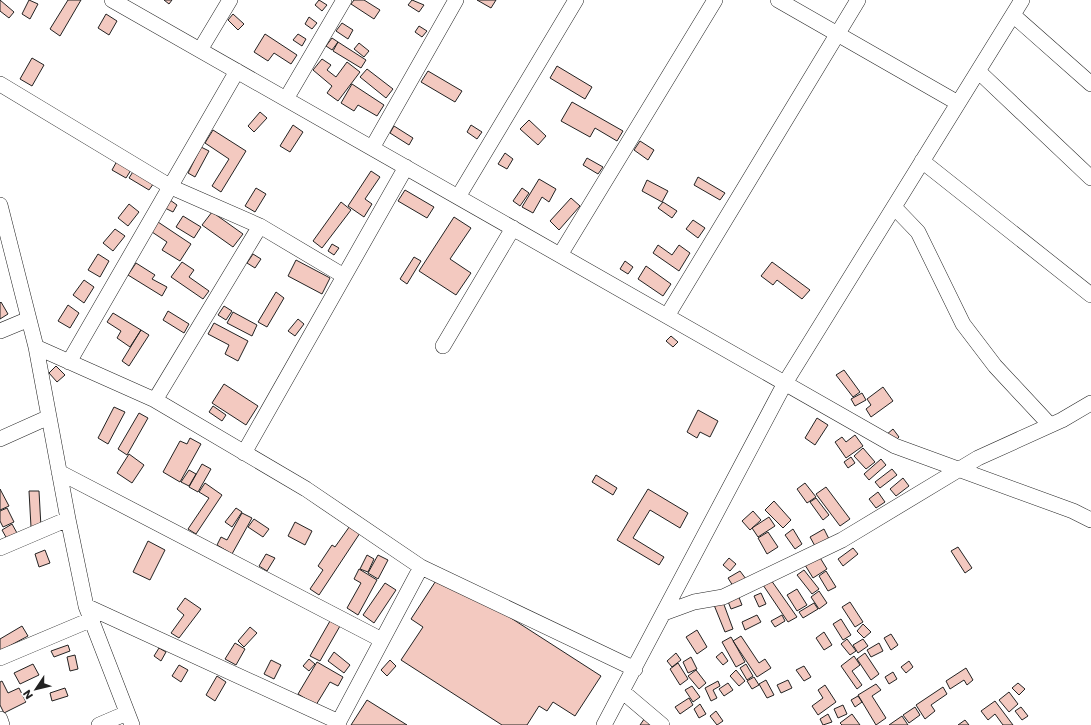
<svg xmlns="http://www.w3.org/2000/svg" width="1091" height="725" font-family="Poppins,sans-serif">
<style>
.building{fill:#f3c9c0;stroke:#222}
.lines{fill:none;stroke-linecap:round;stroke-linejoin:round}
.minor-casing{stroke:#222;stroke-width:16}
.minor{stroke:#fff;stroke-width:15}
</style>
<rect width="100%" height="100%" fill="#fff"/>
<path class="building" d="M0,0l14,12 -5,6 -9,-7z
M29,0l9,4 -8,15 -8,-5z
M68,0h13l-21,36 -10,-7z
M164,0h8l-3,4z
M319,0l8,5 -5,6 -7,-6z
M354,0h10l16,10 -6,9 -23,-15z
M412,0l12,5 -5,7 -11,-7z
M477,0h19l-5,8z
M106,14l11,7 -8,14 -11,-7z
M233,14l11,10 -6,6 -10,-10z
M309,17l8,6 -5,6 -7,-5z
M342,23l11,7 -5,9 -12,-8z
M419,26l8,5 -5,6 -7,-5z
M265,34l32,21 -6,9 -17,-11 -6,8 -14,-9z
M298,34l8,5 -4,7 -9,-6z
M332,38l6,4 -6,8 -6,-4z
M338,42l28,18 -5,8 -28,-17z
M359,43l10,8 -5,6 -10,-8z
M32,58l12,7 -12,21 -12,-7z
M322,59l9,6 -4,5 9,7 11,-15 13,10 -22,29 -11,-8 5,-7 -19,-16z
M557,66l35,21 -7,12 -35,-21z
M367,69l26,20 -7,9 -26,-21z
M428,71l34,20 -7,11 -34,-20z
M352,84l32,21 -7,11 -19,-11 -4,6 -13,-8z
M572,102l51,29 -6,10 -22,-13 -5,9 -29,-16z
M260,112l7,6 -13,14 -6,-6z
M529,120l17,16 -8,9 -18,-16z
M293,125l10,7 -13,20 -10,-6z
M471,125l11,7 -5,7 -10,-7z
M394,126l19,12 -4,7 -19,-12z
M213,130l33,21 -25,41 -9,-6 17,-27 -24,-16z
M640,141l14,9 -6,10 -14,-10z
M201,147l8,4 -14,26 -7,-4z
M505,153l8,6 -6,10 -9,-5z
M587,158l16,9 -5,7 -15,-9z
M117,161l14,9 -5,8 -14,-8z
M136,167l20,13 -7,10 -20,-12z
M371,171l9,6 -15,22 7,5 -8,13 -16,-11z
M698,177l27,16 -5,7 -26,-15z
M539,179l17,10 -7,13 -7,-5 -9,16 -11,-6z
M647,180l21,11 -6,11 -20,-11z
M256,188l10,6 -11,18 -10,-6z
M522,188l7,5 -9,13 -7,-5z
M405,190l29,17 -7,11 -29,-17z
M571,198l9,8 -21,24 -9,-9z
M170,200l7,5 -4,7 -8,-4z
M341,202l10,8 -29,38 -9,-7z
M663,202l14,9 -5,7 -14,-10z
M129,204l10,8 -11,14 -10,-8z
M212,212l31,22 -10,13 -31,-22z
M183,216l18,11 -7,11 -18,-11z
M454,217l17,11 -21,31 21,14 -15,22 -37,-24z
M693,220l12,8 -7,10 -12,-9z
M158,222l33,22 -11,17 -18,-11 5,-8 -15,-10z
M115,229l10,7 -12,15 -10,-8z
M332,244l7,4 -5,7 -6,-4z
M658,245l14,10 7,-10 11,8 -11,18 -26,-18z
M98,254l11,7 -9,16 -12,-7z
M253,254l8,5 -6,9 -8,-5z
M414,257l7,4 -14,23 -7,-5z
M296,260l34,18 -8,16 -34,-18z
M625,261l8,6 -5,7 -8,-5z
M182,262l12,8 -5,7 20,14 -6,8 -32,-22z
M772,262l38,28 -8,9 -25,-19 -4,5 -12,-9z
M136,263l19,12 -3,4 15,8 -5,9 -34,-21z
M646,266l25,18 -8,12 -25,-17z
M84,280l10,7 -10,16 -11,-8z
M276,292l8,6 -17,29 -9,-5z
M1,302l7,12 -8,5v-16z
M68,305l11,8 -9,15 -12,-7z
M224,306l8,5 -6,9 -8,-5z
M168,311l21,13 -5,9 -21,-13z
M233,312l24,13 -5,11 -25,-13z
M113,313l28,17 -11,17 -13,-9 4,-7 -14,-9z
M298,319l6,5 -9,12 -7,-5z
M214,323l34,18 -10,20 -13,-7 4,-9 -21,-11z
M141,330l8,5 -20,31 -7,-5z
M671,336l7,6 -5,5 -7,-6z
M56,366l9,9 -8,7 -8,-9z
M844,370l16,22 -7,5 -17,-22z
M224,384l34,22 -12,19 -34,-22z
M883,387l10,14 -22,16 -5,-8 5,-4 -4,-6z
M862,393l4,7 -11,6 -4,-7z
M213,406l13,9 -4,6 -13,-9z
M114,407l11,5 -17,32 -10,-6z
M698,410l20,11 -8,16 -10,-5 -3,6 -10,-6z
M139,413l9,5 -21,37 -9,-6z
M817,418l11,7 -13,20 -10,-7z
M893,429l6,8 -6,6 -7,-8z
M855,435l8,11 -17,12 -11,-16 7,-5 4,5z
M190,438l11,6 -21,38 -17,-10 17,-31 7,3z
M863,448l12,14 -9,7 -12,-13z
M129,454l15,11 -12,18 -15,-10z
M851,457l4,6 -7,5 -4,-6z
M881,459l5,6 -17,15 -5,-6z
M202,464l9,5 -13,23 -9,-5z
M892,469l5,6 -17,13 -5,-6z
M189,470l7,4 -7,12 -8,-4z
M596,475l21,13 -4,7 -21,-13z
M903,478l6,8 -13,10 -6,-7z
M205,483l17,12 -26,39 -8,-5 21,-31 -10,-6z
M805,483l11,14 -9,6 -10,-14z
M826,487l24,32 -10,7 -24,-32z
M0,489l9,17 -9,4z
M648,489l40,24 -8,15 -30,-18 -17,28 31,19 -5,8 -42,-25z
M29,491h10l2,36h-10z
M878,492l7,10 -9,6 -7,-9z
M816,498l13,17 -6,5 -13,-18z
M774,501l17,19 -8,8 -18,-18z
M7,508l7,14 -11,5 -3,-6v-10z
M236,508l6,4 -10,15 -7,-5z
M753,511l8,9 -11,10 -8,-9z
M242,513l10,5 -20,36 -15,-9 4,-8 6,3z
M769,517l6,9 -17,11 -6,-9z
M254,519l15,10 -6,8 -15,-10z
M295,522l17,9 -7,14 -17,-9z
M352,523l10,7 -43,65 -9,-6 13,-19 -5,-4 14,-21 3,2z
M12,524l5,9 -10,6 -5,-9z
M793,529l9,15 -7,5 -10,-14z
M824,529l5,10 -14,7 -5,-9z
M768,532l10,15 -11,7 -9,-16z
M148,541l17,9 -15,30 -17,-8z
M958,547l14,21 -7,5 -14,-22z
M853,548l5,6 -15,12 -5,-7z
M45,550l5,13 -11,4 -4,-13z
M266,554l9,4 -8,13 -8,-5z
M367,555l7,4 -6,13 -8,-3z
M378,555l10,5 -10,19 -10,-6z
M819,556l8,13 -14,9 -8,-13z
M729,558l7,6 -6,7 -7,-6z
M359,569l18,11 -19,35 -11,-7 14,-25 -7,-4z
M804,570l15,19 -7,5 -15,-19z
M740,571l6,8 -13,7 -5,-8z
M826,571l10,16 -8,4 -9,-15z
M441,573l160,103 -26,40 -22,-14 -6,9 -8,-5 -12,19h-25l-101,-65 22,-33 -12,-8z
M771,580l26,37 -9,5 -25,-37z
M385,583l11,7 -22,33 -11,-8z
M797,589l10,16 -10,6 -10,-16z
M819,591l8,12 -8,6 -8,-12z
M761,593l5,11 -7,3 -5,-11z
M738,595l4,10 -11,4 -4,-10z
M185,598l16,11 -22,29 -8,-5 13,-18 -7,-6z
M723,602l10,27 -8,3 -11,-27z
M850,602l13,20 -8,5 -13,-20z
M814,603l4,6 -15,9 -4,-6z
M757,615l4,7 -16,8 -3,-8z
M782,615l3,6 -10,6 -4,-6z
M841,619l10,16 -8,5 -10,-16z
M330,621l10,5 -20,35 -10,-5z
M863,624l8,8 -7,6 -7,-7z
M22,626l6,10 -28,15v-12z
M250,627l7,6 -13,14 -6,-6z
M697,630l10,17 -10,7 -11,-17z
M824,632l8,13 -8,5 -8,-12z
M891,634l7,11 -7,5 -7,-12z
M741,636l18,27 6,-4 6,9 -14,9 -24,-36z
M731,637l14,25 -9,5 -14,-25z
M847,639l9,12 -6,4 -9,-11z
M863,639l5,7 -10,7 -5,-8z
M235,643l10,6 -9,16 -11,-6z
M879,643l4,8 -12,6 -4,-7z
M68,645l2,6 -16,6 -3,-6z
M159,648l7,4 -5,9 -7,-5z
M334,652l16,13 -6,8 -16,-12z
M722,652l6,9 -5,4 -7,-8z
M676,653l5,7 -9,7 -5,-6z
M865,653l14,21 -8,6 -14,-21z
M75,655l3,14 -8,2 -3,-14z
M854,656l6,9 -8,6 10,14 -5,4 -16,-23z
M691,657l6,12 -9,4 -5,-11z
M309,659l6,5 -6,7 -6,-5z
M271,660l10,5 -7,14 -10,-5z
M390,660l6,6 -9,10 -6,-6z
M909,661l4,6 -7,6 -5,-6z
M317,662l26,15 -5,9 -8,-4 -14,23 -18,-11z
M678,663l10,16 -8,6 -10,-16z
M33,664l6,11 -19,9 -6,-11z
M746,664l7,12 -6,4 -7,-12z
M179,665l9,5 -7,12 -9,-6z
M804,666l7,11 -7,4 -8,-11z
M966,668l7,12 -6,5 -3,-5 -14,9 -4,-8z
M696,670l10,13 -7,6 -11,-13z
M736,670l9,11 -6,5 -9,-10z
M893,672l4,7 -8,5 -4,-7z
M217,676l9,6 -11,19 -9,-6z
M754,677l5,8 -7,4 -5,-8z
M766,680l8,15 -7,3 -8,-14z
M788,680l4,8 -11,5 -4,-8z
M2,681l6,12 11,-5 7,14 -22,11 -4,-8v-23z
M718,681l2,5 -7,4 4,8 -6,3 -6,-13z
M728,683l5,7 -9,6 -5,-7z
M1018,683l7,6 -6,6 -7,-7z
M876,684l5,6 -9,6 14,22 -10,7 -18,-30z
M825,685l11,17 -18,13 -6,-9 11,-8 -5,-8z
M692,686l8,11 -7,5 -8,-12z
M943,687l4,7 -16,11 4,6 -10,8 -9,-14z
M65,688l3,8 -16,5 -2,-8z
M1009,692l9,12 -9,8 -10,-12z
M858,696l4,6 -7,5 -4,-7z
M689,698l4,7 -13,9 -5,-7z
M367,700l40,25h-56z
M995,701l18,24h-10l-8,-11 -7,6 -7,-9z
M700,704l6,10 -7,4 -5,-9z
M843,705l4,9 -9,4 -4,-9z
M915,707l5,8 -11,8 -6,-8z
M1021,707l7,9 -6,4 -7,-9z
M716,711l7,10 -6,4 -7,-9z
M828,714l4,8 -9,3 -3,-6z
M852,714l8,11h-18l-2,-2z
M647,715l6,4 -4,6h-9z
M902,716l6,9h-19z
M965,720l4,5h-11z"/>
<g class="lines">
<defs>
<path id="minor" d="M112,0l783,446 178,65 18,9
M778,0l180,103
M1013,15l78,69
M200,50l30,-50
M978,71l113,107
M0,84l171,103 89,39 84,50
M286,99l58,-99
M372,148l84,-148
M922,161l169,134
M458,197l118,-197
M0,205l36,142 32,172 18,87 46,119
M894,207l24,25 45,92 32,42 55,59
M560,255l155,-255
M667,316l191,-316
M0,331l29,-12
M443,346l70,-118
M36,347l119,53 151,89 115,78 214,102
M69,362l168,-291
M155,400l105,-174
M0,439l49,-22
M244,453l162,-286
M59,472l323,168
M0,548l68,-29
M86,606l253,116
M664,613l30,-11 29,-5 119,-57 136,-82 84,-38 29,-17
M0,658l90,-38
M623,692l39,33
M0,719l2,6
M99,725l28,-12
M337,725l84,-158
M604,725l181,-342 237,-383"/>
</defs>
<use href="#minor" class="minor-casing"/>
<use href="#minor" class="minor"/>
</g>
<g transform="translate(36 689) rotate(235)" stroke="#ffffff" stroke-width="3" paint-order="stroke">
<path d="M0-3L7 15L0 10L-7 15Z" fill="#222222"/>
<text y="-6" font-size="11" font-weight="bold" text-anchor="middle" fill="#222222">N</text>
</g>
</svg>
